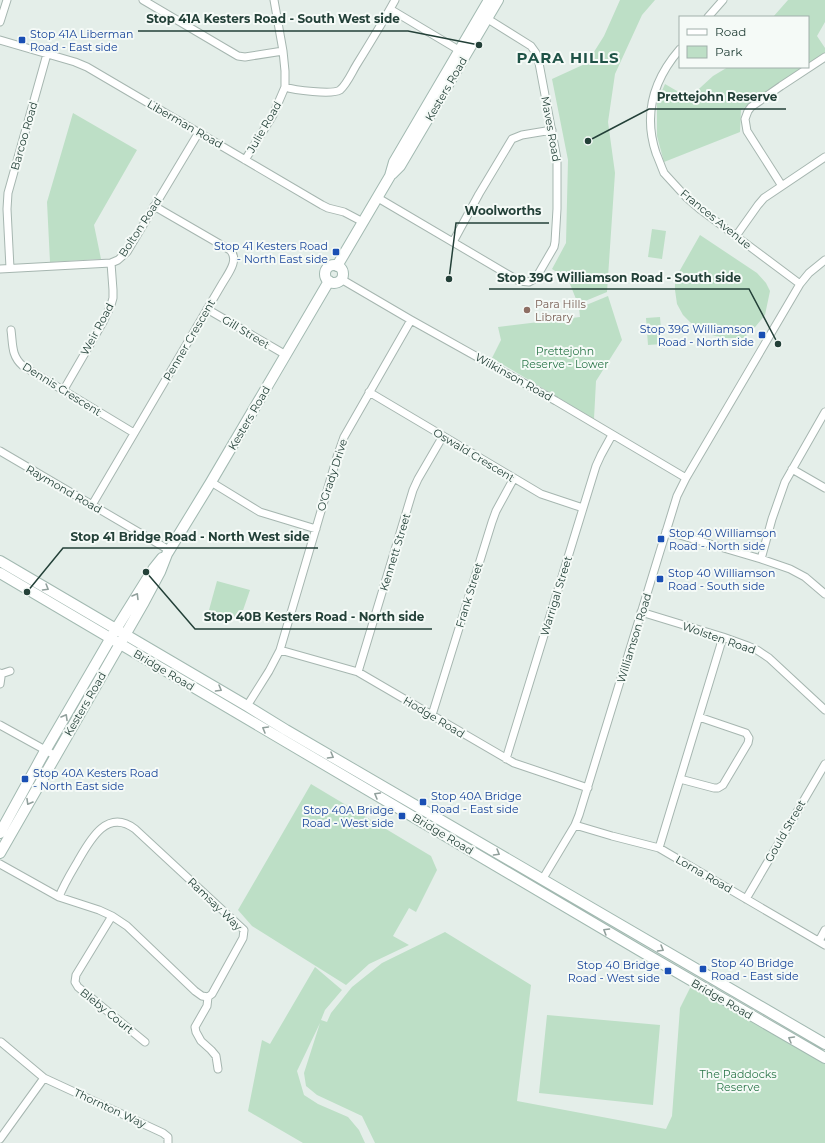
<svg xmlns="http://www.w3.org/2000/svg" width="825" height="1143" font-family="Montserrat,sans-serif">
<style>
.green{fill:#bddfc6}
.lines{fill:none;stroke-linecap:round;stroke-linejoin:round}
.minor-casing{stroke:#a6b6b0;stroke-width:9}
.secondary-casing{stroke:#a2b9b1;stroke-width:12}
.minor{stroke:#fff;stroke-width:7}
.secondary{stroke:#fff;stroke-width:10}
.oneway{stroke:#91a09c}
.transit-dot{fill:#1a4fb4;stroke:#f5faf7;stroke-width:1.5}
.education-dot{fill:#8d6e63;stroke:#f5faf7;stroke-width:1.5}
.labels{text-anchor:middle;stroke-width:4;stroke-linejoin:round;paint-order:stroke}
.transit-label{font-size:11px;fill:#164399;stroke:#f5faf7;text-anchor:start}
.street-label{font-size:11px;fill:#234038;stroke:#f5faf7}
.education-label{font-size:11px;fill:#785e54;stroke:#f5faf7;text-anchor:start}
.park-label{font-size:11px;fill:#2c774a;stroke:#f5faf7}
.district-label{font-size:15px;font-weight:bold;letter-spacing:1px;fill:#1e5246;stroke:#f5faf7}
.leader{fill:none;stroke:#234038;stroke-width:1.5}
.callout-dot{fill:#234038;stroke:#f5faf7;stroke-width:1.5}
.callout-label{font-size:12px;text-anchor:middle;font-weight:bold;fill:#234038;stroke:#f5faf7;stroke-width:4;stroke-linejoin:round;paint-order:stroke}
</style>
<rect width="100%" height="100%" fill="#e4eee9"/>
<path class="green" d="M620,0h35l-13,15 -27,59 -7,48 7,51 -8,119 -29,12 -10,-25 -16,-10 14,-26 2,-83 -16,-81 35,-16 17,-27z
M788,0h37v22l-8,14 8,12v6l-17,11v-48h-35z
M728,67h77l-64,43 -1,22 -76,30 -7,-26v-34l8,-18 24,14 24,-22z
M73,113l64,37 -43,75 7,34 -51,3 -3,-60z
M652,229l14,2 -4,28 -14,-2z
M700,235l57,38 9,10 4,8 -5,24 -14,17 -8,6h-20l-15,-4 -15,-9 -10,-10 -6,-11 -2,-14v-11z
M608,296l14,44 -26,41 -2,38 -102,-61 9,-18 -3,-13 82,-10 -1,-9z
M660,317l2,27 -14,1 -2,-27z
M217,581l33,9 -10,29 -31,-9z
M311,784l120,72 6,14 -21,42 -7,-4 -16,28 16,9 -40,19 -23,21 -94,-59 -14,-16z
M445,932l86,53 -14,116 149,28 6,-13 8,-108 13,-26 132,76v85h-450l-13,-27 -45,-21 -11,-9 -2,-13 16,-50 -23,48 7,24 14,9 30,13 11,13 6,13h-62l-55,-32 14,-71 8,4 45,-77 27,23 -17,20 -4,10 6,2 4,-9 21,-26 30,-24z
M547,1015l113,10 -7,80 -114,-12z"/>
<g class="lines">
<defs>
<path id="minor" d="M143,0l95,56 7,1 38,-6
M390,9l72,43
M708,17l15,-17
M0,22l7,-22
M0,40l75,22 12,5 235,138 6,3 16,4 19,10
M680,49c-26,30 -37,65 -24,104 3,7 5,13 8,20l22,24 15,13 99,74
M285,87c9,3 47,8 55,3 7,-6 12,-18 17,-26 13,-21 26,-42 38,-64
M245,160l28,-45 12,-28v-16l-2,-20 -9,-51
M782,186l-35,-55 -2,-12 3,-8 3,-4 30,-21 44,-29
M378,198l141,83 10,1 7,-4 18,-31 1,-5 2,-33v-50l-18,-96 -3,-10 -5,-7 -48,-30
M736,236l22,-31 6,-7 61,-41
M453,242l26,-48 33,-55 10,-4 30,-5
M10,268l-3,-59 1,-16 39,-139
M0,269l111,-6 7,-3 9,-8 72,-120
M341,279l70,41 145,81 130,77
M207,309l79,46
M11,330c2,14 0,26 12,36l111,67
M63,391l40,-69 8,-17 2,-7v-8l-2,-27
M369,392l172,102 42,14
M0,451l169,99
M792,469l33,19
M211,482l49,30 56,17
M92,505l130,-221c5,-9 18,-24 8,-34l-76,-44
M666,531l95,28 29,10 15,8 20,17
M761,559l11,-40 13,-37 40,-70
M641,612l82,25 25,9 9,4 12,8 56,52
M280,650l78,22 156,91 74,25
M358,672l55,-182 5,-11 25,-43
M0,673l1,4 -1,7
M1,674l9,-3
M247,706l22,-35 11,-21 57,-193 7,-20 67,-117
M432,715l60,-193 4,-11 18,-33
M0,725l56,31
M506,759l90,-293 5,-11 11,-20
M680,779l34,9h4l5,-3 25,-42 1,-5 -3,-5 -47,-16
M575,825l37,11 47,12 166,97
M659,848l64,-211
M0,864l59,33 40,13 13,6 15,10 68,65 7,5 6,1 4,-3 31,-56 1,-8 -109,-101c-28,-21 -45,11 -57,32 -7,12 -14,23 -19,36
M542,880l33,-55 4,-10 98,-319 9,-18 114,-194 9,-11 16,-13
M746,899l79,-135
M112,916l-36,59 -1,7 3,5 67,55
M819,941l6,-11
M208,997l-1,9 -12,21 1,5 5,9 10,9 5,6 2,13
M1,1042l43,36 119,55 5,4v6
M0,1139l44,-61"/>
<path id="secondary" d="M392,174l8,-8 98,-166
M325 274a9 9 0 1 1 18 0a9 9 0 1 1-18 0Z
M337,266l53,-90 4,-14 95,-162
M0,561l247,145 39,24 539,314
M0,573l644,380 181,105
M0,833l45,-82 71,-122 38,-61 8,-10
M0,853l144,-251 16,-30 7,-18 44,-72 118,-201"/>
</defs>
<use href="#minor" class="minor-casing"/>
<use href="#secondary" class="secondary-casing"/>
<use href="#minor" class="minor"/>
<use href="#secondary" class="secondary"/>
</g>
<defs><path id="oneway-chevron" d="M-2-3.5L2.5 0L-2 3.5" fill="none" stroke-width="1.6" stroke-linecap="round" stroke-linejoin="round"/></defs>
<g class="oneway">
<use href="#oneway-chevron" transform="translate(46 588) rotate(31)"/>
<use href="#oneway-chevron" transform="translate(136 596) rotate(-59)"/>
<use href="#oneway-chevron" transform="translate(219 689) rotate(30)"/>
<use href="#oneway-chevron" transform="translate(65 717) rotate(-60)"/>
<use href="#oneway-chevron" transform="translate(265 729) rotate(-150)"/>
<use href="#oneway-chevron" transform="translate(331 756) rotate(30)"/>
<use href="#oneway-chevron" transform="translate(377 795) rotate(-150)"/>
<use href="#oneway-chevron" transform="translate(29 802) rotate(120)"/>
<use href="#oneway-chevron" transform="translate(497 853) rotate(30)"/>
<use href="#oneway-chevron" transform="translate(606 931) rotate(-149)"/>
<use href="#oneway-chevron" transform="translate(661 949) rotate(30)"/>
<use href="#oneway-chevron" transform="translate(791 1039) rotate(-150)"/>
</g>
<g class="transit-dot">
<rect x="18" y="36" width="8" height="8" rx="2"/>
<rect x="332" y="248" width="8" height="8" rx="2"/>
<rect x="758" y="331" width="8" height="8" rx="2"/>
<rect x="657" y="535" width="8" height="8" rx="2"/>
<rect x="656" y="575" width="8" height="8" rx="2"/>
<rect x="21" y="775" width="8" height="8" rx="2"/>
<rect x="419" y="798" width="8" height="8" rx="2"/>
<rect x="398" y="812" width="8" height="8" rx="2"/>
<rect x="699" y="965" width="8" height="8" rx="2"/>
<rect x="664" y="967" width="8" height="8" rx="2"/>
</g>
<circle class="education-dot" cx="527" cy="310" r="4"/>
<g class="labels">
<g class="transit-label">
<text x="30" y="38">Stop 41A Liberman<tspan x="30" dy="13">Road - East side</tspan></text>
<text x="328" y="250" text-anchor="end">Stop 41 Kesters Road<tspan x="328" dy="13">- North East side</tspan></text>
<text x="754" y="333" text-anchor="end">Stop 39G Williamson<tspan x="754" dy="13">Road - North side</tspan></text>
<text x="669" y="537">Stop 40 Williamson<tspan x="669" dy="13">Road - North side</tspan></text>
<text x="668" y="577">Stop 40 Williamson<tspan x="668" dy="13">Road - South side</tspan></text>
<text x="33" y="777">Stop 40A Kesters Road<tspan x="33" dy="13">- North East side</tspan></text>
<text x="431" y="800">Stop 40A Bridge<tspan x="431" dy="13">Road - East side</tspan></text>
<text x="394" y="814" text-anchor="end">Stop 40A Bridge<tspan x="394" dy="13">Road - West side</tspan></text>
<text x="711" y="967">Stop 40 Bridge<tspan x="711" dy="13">Road - East side</tspan></text>
<text x="660" y="969" text-anchor="end">Stop 40 Bridge<tspan x="660" dy="13">Road - West side</tspan></text>
</g>
<g class="street-label">
<text transform="translate(446 89) rotate(-60)" y="4">Kesters Road</text>
<text transform="translate(185 124) rotate(30)" y="4">Liberman Road</text>
<text transform="translate(264 127) rotate(-60)" y="4">Julie Road</text>
<text transform="translate(551 129) rotate(80)" y="4">Maves Road</text>
<text transform="translate(24 136) rotate(-74)" y="4">Barcoo Road</text>
<text transform="translate(716 219) rotate(39)" y="4">Frances Avenue</text>
<text transform="translate(140 227) rotate(-57)" y="4">Bolton Road</text>
<text transform="translate(97 329) rotate(-62)" y="4">Weir Road</text>
<text transform="translate(246 332) rotate(31)" y="4">Gill Street</text>
<text transform="translate(189 340) rotate(-60)" y="4">Penner Crescent</text>
<text transform="translate(514 377) rotate(29)" y="4">Wilkinson Road</text>
<text transform="translate(62 389) rotate(32)" y="4">Dennis Crescent</text>
<text transform="translate(249 418) rotate(-60)" y="4">Kesters Road</text>
<text transform="translate(474 455) rotate(31)" y="4">Oswald Crescent</text>
<text transform="translate(332 475) rotate(-72)" y="4">O'Grady Drive</text>
<text transform="translate(64 489) rotate(30)" y="4">Raymond Road</text>
<text transform="translate(395 552) rotate(-73)" y="4">Kennett Street</text>
<text transform="translate(469 595) rotate(-73)" y="4">Frank Street</text>
<text transform="translate(556 596) rotate(-73)" y="4">Warrigal Street</text>
<text transform="translate(634 638) rotate(-73)" y="4">Williamson Road</text>
<text transform="translate(719 638) rotate(19)" y="4">Wolsten Road</text>
<text transform="translate(164 670) rotate(31)" y="4">Bridge Road</text>
<text transform="translate(85 704) rotate(-60)" y="4">Kesters Road</text>
<text transform="translate(434 717) rotate(31)" y="4">Hodge Road</text>
<text transform="translate(785 831) rotate(-60)" y="4">Gould Street</text>
<text transform="translate(443 834) rotate(31)" y="4">Bridge Road</text>
<text transform="translate(704 874) rotate(30)" y="4">Lorna Road</text>
<text transform="translate(215 904) rotate(44)" y="4">Ramsay Way</text>
<text transform="translate(722 999) rotate(30)" y="4">Bridge Road</text>
<text transform="translate(107 1011) rotate(39)" y="4">Bleby Court</text>
<text transform="translate(110 1108) rotate(25)" y="4">Thornton Way</text>
</g>
<g class="education-label">
<text x="535" y="308">Para Hills<tspan x="535" dy="13">Library</tspan></text>
</g>
<g class="park-label">
<text x="565" y="355">Prettejohn<tspan x="565" dy="13">Reserve - Lower</tspan></text>
<text x="738" y="1078">The Paddocks<tspan x="738" dy="13">Reserve</tspan></text>
</g>
<g class="district-label">
<text x="568" y="63">PARA HILLS</text>
</g>
</g>
<path class="leader" d="M479 45L408 31H138M588 141L649 109H786M449 279L456 223H549M778 344L749 289H489M27 592L63 548H318M146 572L195 629H432"/>
<g class="callout-dot">
<circle cx="479" cy="45" r="4"/>
<circle cx="588" cy="141" r="4"/>
<circle cx="449" cy="279" r="4"/>
<circle cx="778" cy="344" r="4"/>
<circle cx="27" cy="592" r="4"/>
<circle cx="146" cy="572" r="4"/>
</g>
<g class="callout-label">
<text x="273" y="23">Stop 41A Kesters Road - South West side</text>
<text x="717" y="101">Prettejohn Reserve</text>
<text x="503" y="215">Woolworths</text>
<text x="619" y="282">Stop 39G Williamson Road - South side</text>
<text x="190" y="541">Stop 41 Bridge Road - North West side</text>
<text x="314" y="621">Stop 40B Kesters Road - North side</text>
</g>
<rect x="679" y="16" width="130" height="52" fill="#f5faf7" stroke="#a1b0ab"/>
<rect x="687" y="29" width="20" height="6" fill="#ffffff" stroke="#a1b0ab"/>
<text x="715" y="36" font-size="12" fill="#234038">Road</text>
<rect x="687" y="46" width="20" height="12" fill="#bddfc6" stroke="#a1b0ab"/>
<text x="715" y="56" font-size="12" fill="#234038">Park</text>
</svg>
